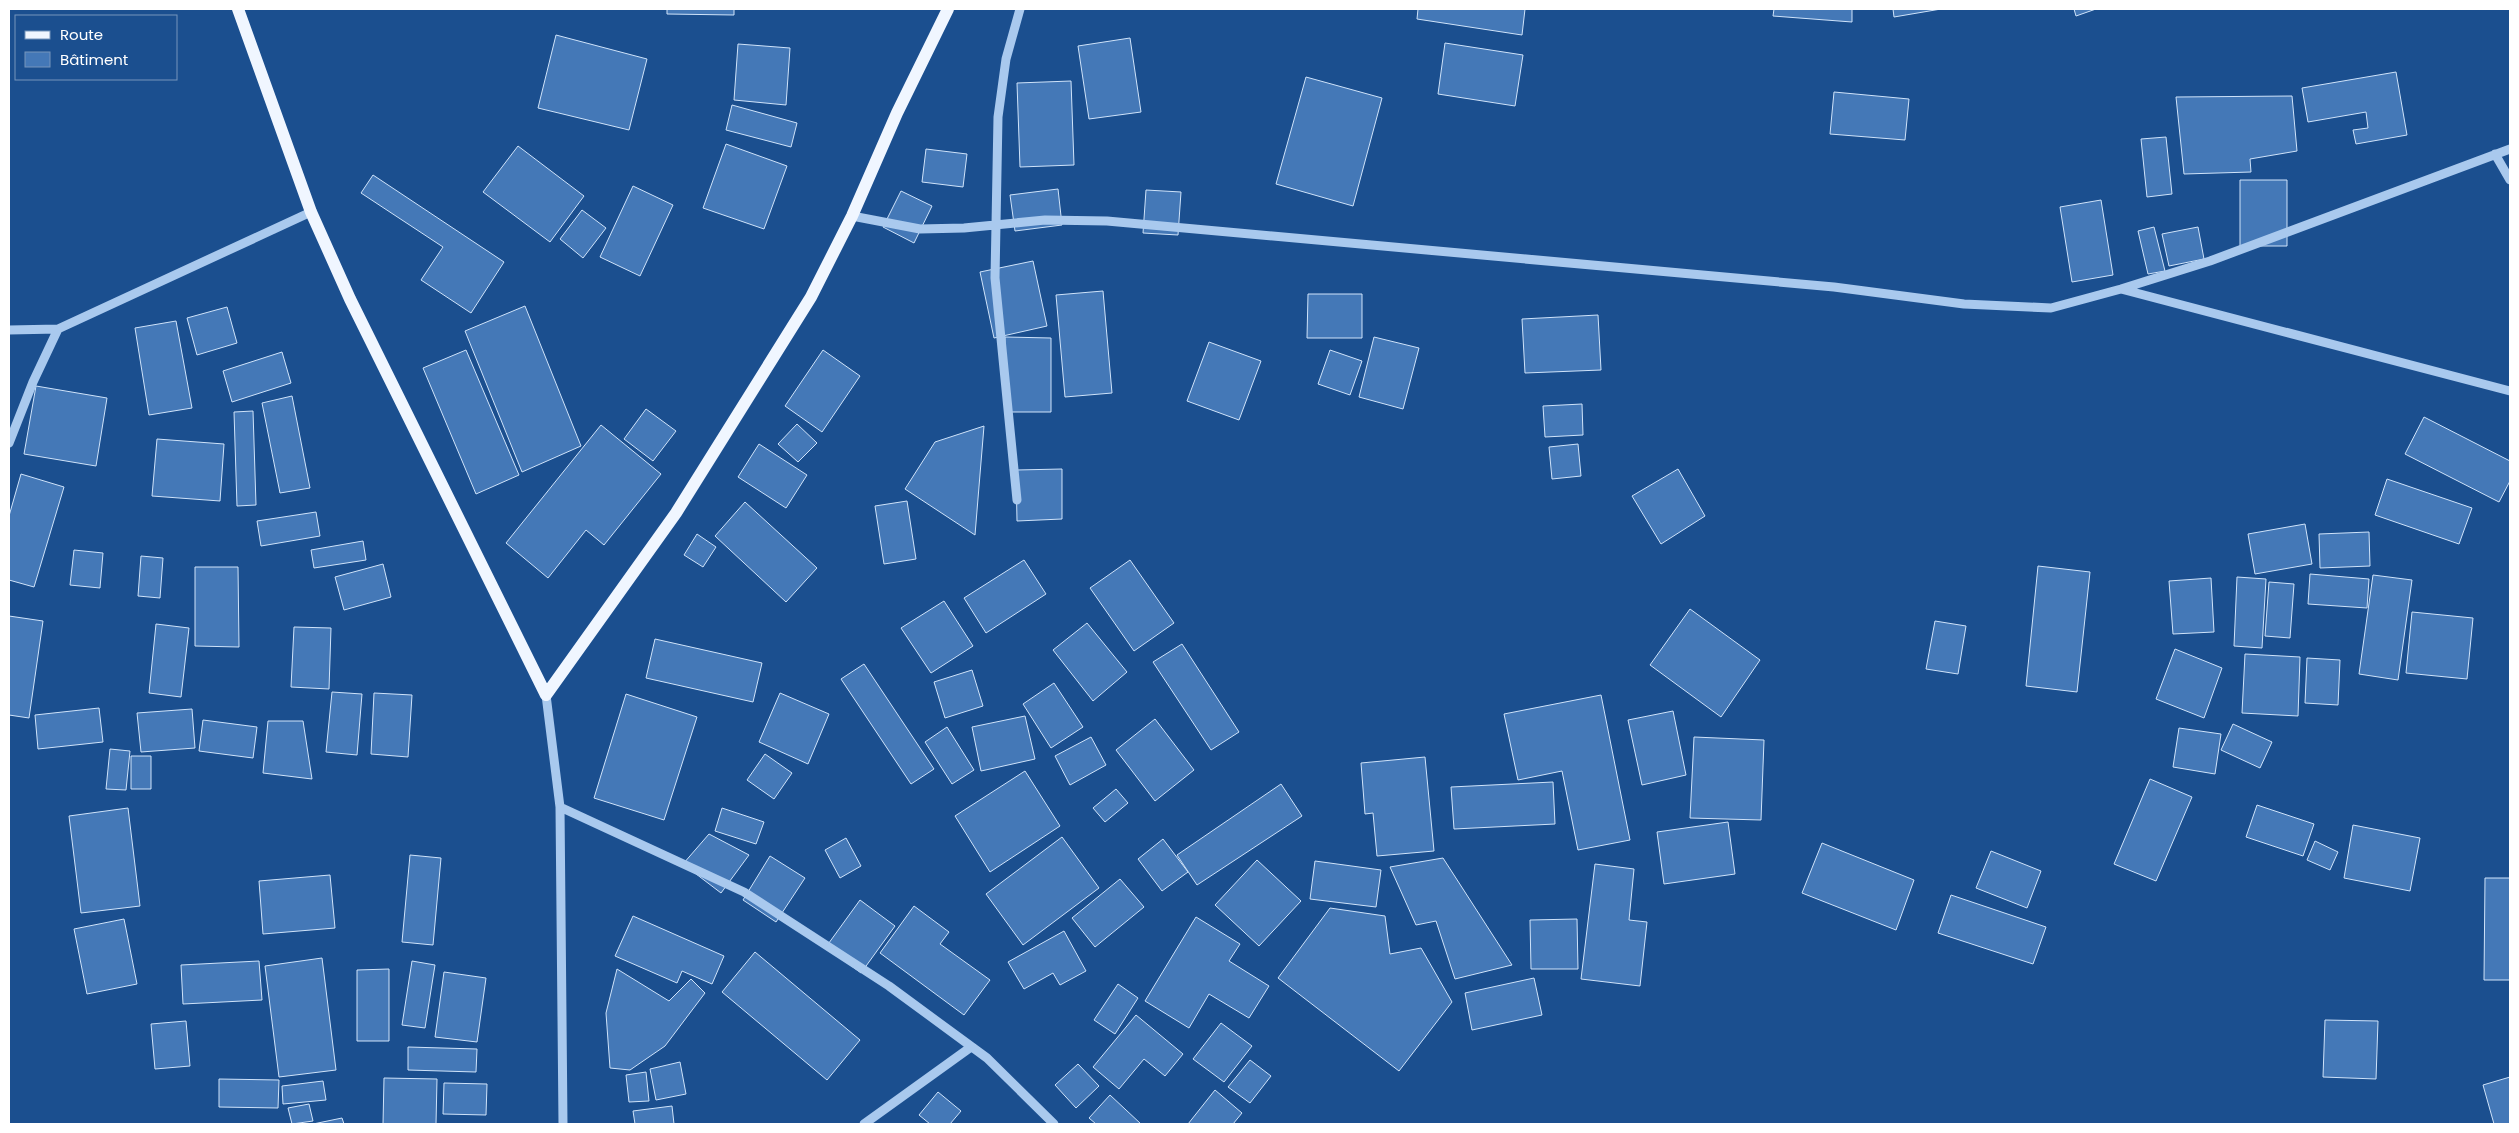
<svg xmlns="http://www.w3.org/2000/svg" width="2519" height="1133" font-family="Poppins,sans-serif">
<style>
.building{fill:#4478b7;stroke:#cfe3fa}
.lines{fill:none;stroke-linecap:round;stroke-linejoin:round}
.minor{stroke:#a9c9ee;stroke-width:9}
.major{stroke:#f0f6ff;stroke-width:12}
</style>
<rect width="100%" height="100%" fill="#1b4f8f"/>
<path class="building" d="M667,9h67v6l-67,-1z
M1418,9h107l-3,26 -105,-16z
M1774,9h78v13l-79,-6z
M1893,9h48l-47,8z
M2074,9h22l-20,7z
M556,35l91,24 -18,71 -91,-22z
M1130,38l11,74 -52,7 -11,-73z
M1445,43l78,12 -8,51 -77,-12z
M738,44l52,4 -4,57 -52,-5z
M2396,72l11,63 -51,9 -3,-14 15,-2 -2,-16 -58,10 -6,-34z
M1306,77l76,21 -29,108 -77,-22z
M1071,81l3,84 -54,2 -3,-84z
M1834,92l75,7 -4,41 -75,-6z
M2292,96l5,55 -47,8 1,13 -67,2 -8,-77z
M732,105l65,18 -6,24 -65,-17z
M2166,137l6,57 -25,3 -6,-58z
M726,144l61,22 -23,63 -61,-21z
M518,146l66,50 -34,46 -67,-50z
M926,149l41,5 -4,33 -41,-5z
M373,175l131,87 -33,51 -50,-33 22,-33 -82,-54z
M2240,180h47v66h-47z
M633,186l40,19 -33,71 -40,-19z
M1058,189l4,36 -47,6 -5,-36z
M1146,190l35,2 -3,43 -35,-2z
M901,191l31,15 -18,37 -31,-16z
M2101,200l12,75 -41,7 -12,-75z
M582,210l24,18 -23,30 -23,-19z
M2154,227l11,44 -17,3 -10,-43z
M2198,227l6,32 -35,7 -7,-32z
M1033,261l14,65 -53,12 -14,-66z
M1103,291l9,102 -47,4 -9,-102z
M1308,294h54v44h-55z
M525,306l56,140 -59,26 -57,-141z
M227,307l10,36 -40,12 -10,-37z
M1598,315l3,55 -76,3 -3,-54z
M176,321l16,87 -43,7 -14,-87z
M1005,337l46,1v74h-46z
M1374,337l45,11 -16,61 -44,-12z
M1209,342l52,19 -22,59 -52,-19z
M466,350l53,125 -43,19 -53,-126z
M823,350l37,26 -38,56 -37,-26z
M1330,350l32,11 -12,34 -32,-11z
M282,352l9,31 -59,19 -9,-31z
M36,386l71,12 -11,68 -72,-12z
M292,396l18,92 -30,5 -18,-90z
M1582,404l1,31 -38,2 -2,-31z
M646,409l30,22 -23,30 -29,-22z
M253,411l3,94 -19,1 -3,-94z
M2424,417l86,44v20l-11,21 -94,-48z
M797,424l20,19 -19,19 -20,-18z
M601,425l60,49 -57,71 -18,-15 -38,48 -42,-35z
M984,426l-9,109 -70,-46 30,-47z
M157,439l67,5 -4,57 -68,-5z
M759,444l48,31 -21,33 -48,-31z
M1578,444l3,32 -29,3 -3,-32z
M1062,469v50l-45,2 -1,-51z
M1678,469l27,47 -44,28 -29,-48z
M21,474l43,13 -30,100 -25,-7v-64z
M2387,479l85,29 -13,36 -84,-29z
M907,501l9,58 -32,5 -9,-58z
M745,502l72,66 -31,34 -71,-66z
M316,512l4,24 -59,10 -4,-25z
M2305,524l7,40 -57,10 -7,-40z
M2369,532l1,34 -50,2 -1,-34z
M697,534l19,13 -13,20 -19,-12z
M363,541l3,19 -52,8 -3,-18z
M74,550l29,3 -3,35 -30,-3z
M141,556l22,2 -3,40 -22,-2z
M1024,560l22,34 -60,39 -22,-35z
M1130,560l44,63 -40,28 -44,-63z
M383,564l8,33 -47,13 -9,-33z
M2038,566l52,6 -13,120 -51,-6z
M195,567h43l1,80 -44,-1z
M2310,574l59,5 -2,29 -59,-4z
M2373,575l39,5 -14,100 -39,-6z
M2237,577l29,2 -4,69 -28,-2z
M2211,578l3,54 -41,2 -4,-53z
M2269,582l25,2 -4,54 -25,-2z
M944,601l29,45 -42,27 -30,-45z
M1690,609l70,51 -39,57 -71,-52z
M2412,612l61,6 -6,61 -61,-6z
M9,616l34,5 -14,97 -20,-3z
M1935,621l31,5 -8,48 -32,-5z
M1087,623l40,49 -34,29 -40,-51z
M156,624l33,4 -8,69 -32,-4z
M294,627l37,1 -2,61 -38,-2z
M655,639l107,24 -9,39 -107,-24z
M1182,644l57,88 -28,18 -58,-88z
M2175,649l47,19 -18,50 -48,-19z
M2245,654l55,3 -2,59 -56,-3z
M2307,658l33,2 -2,45 -33,-2z
M864,664l70,105 -23,15 -70,-105z
M972,670l11,36 -38,12 -11,-36z
M1054,683l29,44 -32,21 -28,-44z
M332,692l30,2 -5,61 -31,-3z
M374,693l38,2 -4,62 -37,-3z
M780,693l49,21 -21,50 -49,-22z
M626,694l71,23 -33,103 -70,-22z
M1601,695l29,145 -52,10 -16,-79 -44,9 -14,-66z
M99,708l4,34 -65,7 -3,-34z
M192,709l3,39 -54,4 -4,-39z
M1673,711l13,64 -44,10 -14,-65z
M1025,716l10,43 -54,12 -9,-44z
M1155,719l39,51 -39,31 -39,-51z
M203,720l54,7 -4,31 -54,-7z
M268,721h35l9,58 -49,-6z
M2233,724l39,18 -12,26 -39,-18z
M947,727l27,43 -22,14 -27,-42z
M2179,728l42,6 -6,40 -42,-7z
M1091,737l15,28 -36,20 -15,-29z
M1694,737l70,3 -3,80 -71,-2z
M110,749l20,2 -4,39 -20,-1z
M765,754l27,19 -18,26 -27,-19z
M131,756h20v33h-20z
M1425,757l9,94 -57,5 -4,-43 -8,1 -4,-51z
M1025,771l35,55 -70,46 -35,-56z
M2150,779l42,18 -36,84 -42,-17z
M1553,782l2,42 -101,5 -3,-42z
M1281,784l21,32 -105,69 -20,-30z
M1116,789l12,14 -23,19 -12,-14z
M2257,805l57,19 -11,32 -57,-19z
M128,808l12,98 -59,7 -12,-97z
M722,808l42,14 -8,22 -41,-13z
M1728,822l7,52 -71,10 -7,-52z
M2353,825l67,13 -10,53 -66,-13z
M709,834l40,21 -28,38 -38,-29z
M1062,837l37,51 -76,57 -37,-51z
M846,838l15,28 -21,12 -15,-28z
M1163,839l25,33 -26,19 -24,-32z
M2315,841l23,11 -8,18 -23,-10z
M1822,843l92,37 -18,50 -94,-37z
M1991,851l50,20 -14,37 -51,-20z
M410,855l31,3 -8,87 -31,-3z
M770,856l35,22 -29,44 -33,-22z
M1443,858l69,107 -57,14 -19,-58 -20,4 -26,-58z
M1257,860l44,41 -42,45 -44,-41z
M1315,861l66,9 -5,37 -66,-8z
M1595,864l39,5 -5,51 18,2 -7,64 -59,-7z
M330,875l5,53 -72,6 -4,-53z
M2485,878h25v102h-26z
M1120,879l24,28 -49,40 -23,-29z
M1951,895l95,32 -13,37 -95,-31z
M860,900l35,26 -34,47 -35,-26z
M914,906l35,26 -9,12 50,36 -26,35 -84,-62z
M1330,908l55,8 5,38 31,-6 31,54 -53,69 -121,-93z
M633,916l91,40 -12,28 -30,-13 -5,12 -62,-27z
M1196,917l44,27 -11,17 40,25 -20,32 -40,-24 -20,34 -44,-27z
M124,919l13,65 -50,10 -13,-65z
M1577,919l1,50h-47l-1,-49z
M1064,931l22,40 -26,14 -7,-12 -29,16 -16,-27z
M755,952l105,88 -33,40 -105,-88z
M322,958l14,112 -57,7 -14,-111z
M259,961l3,39 -79,4 -2,-39z
M412,961l23,4 -10,63 -23,-3z
M389,969v72h-32v-71z
M617,969l52,32 22,-22 14,14 -40,53 -35,24 -20,-2 -4,-55z
M444,972l42,6 -9,64 -42,-5z
M1534,978l8,37 -70,15 -7,-37z
M1118,984l20,14 -23,36 -21,-14z
M1136,1015l47,39 -18,22 -21,-17 -25,30 -26,-22z
M2325,1020l53,1 -2,58 -53,-2z
M186,1021l4,45 -35,3 -4,-45z
M1221,1023l31,23 -28,36 -31,-23z
M408,1047l69,2 -1,23 -68,-2z
M1250,1060l21,16 -21,27 -22,-16z
M680,1062l6,32 -30,6 -6,-31z
M1078,1064l21,22 -23,22 -21,-23z
M646,1072l3,29 -20,1 -3,-27z
M2510,1077v47h-16l-11,-39z
M384,1078l53,1 -1,45h-53z
M219,1079l60,1 -1,28 -59,-1z
M323,1081l3,19 -43,4 -1,-18z
M444,1083l43,1 -1,31 -43,-1z
M1215,1090l27,23 -9,11h-45z
M938,1092l23,19 -11,13h-20l-11,-9z
M1110,1095l31,29h-45l-7,-6z
M309,1104l4,17 -21,3 -4,-16z
M672,1106l2,18h-39l-2,-13z
M342,1118l2,6h-31z"/>
<g class="lines">
<path class="minor" d="M2495,154l15,26
M852,216l68,13 44,-1 81,-8 62,1 727,66 130,17 87,4 70,-19 89,-28 300,-112
M2121,289l389,102
M9,330l49,-1
M9,443l24,-61 25,-53 253,-117
M1017,500l-22,-222 3,-161 8,-58 14,-50
M546,695l14,112 3,317
M560,807l184,85 145,94 98,72 67,66
M864,1124l107,-77"/>
<path class="major" d="M238,9l73,203 39,87 196,396 130,-182 135,-216 41,-81 45,-103 51,-104"/>
</g>
<rect width="2519" height="1133" fill="none" stroke="#ffffff" stroke-width="20"/>
<rect x="15" y="15" width="162" height="65" fill="#1b4f8f" stroke="#7695bc"/>
<rect x="25" y="31" width="25" height="8" fill="#f0f6ff" stroke="#7695bc"/>
<text x="60" y="40" font-size="15" fill="#ffffff">Route</text>
<rect x="25" y="52" width="25" height="15" fill="#4478b7" stroke="#7695bc"/>
<text x="60" y="65" font-size="15" fill="#ffffff">Bâtiment</text>
</svg>
